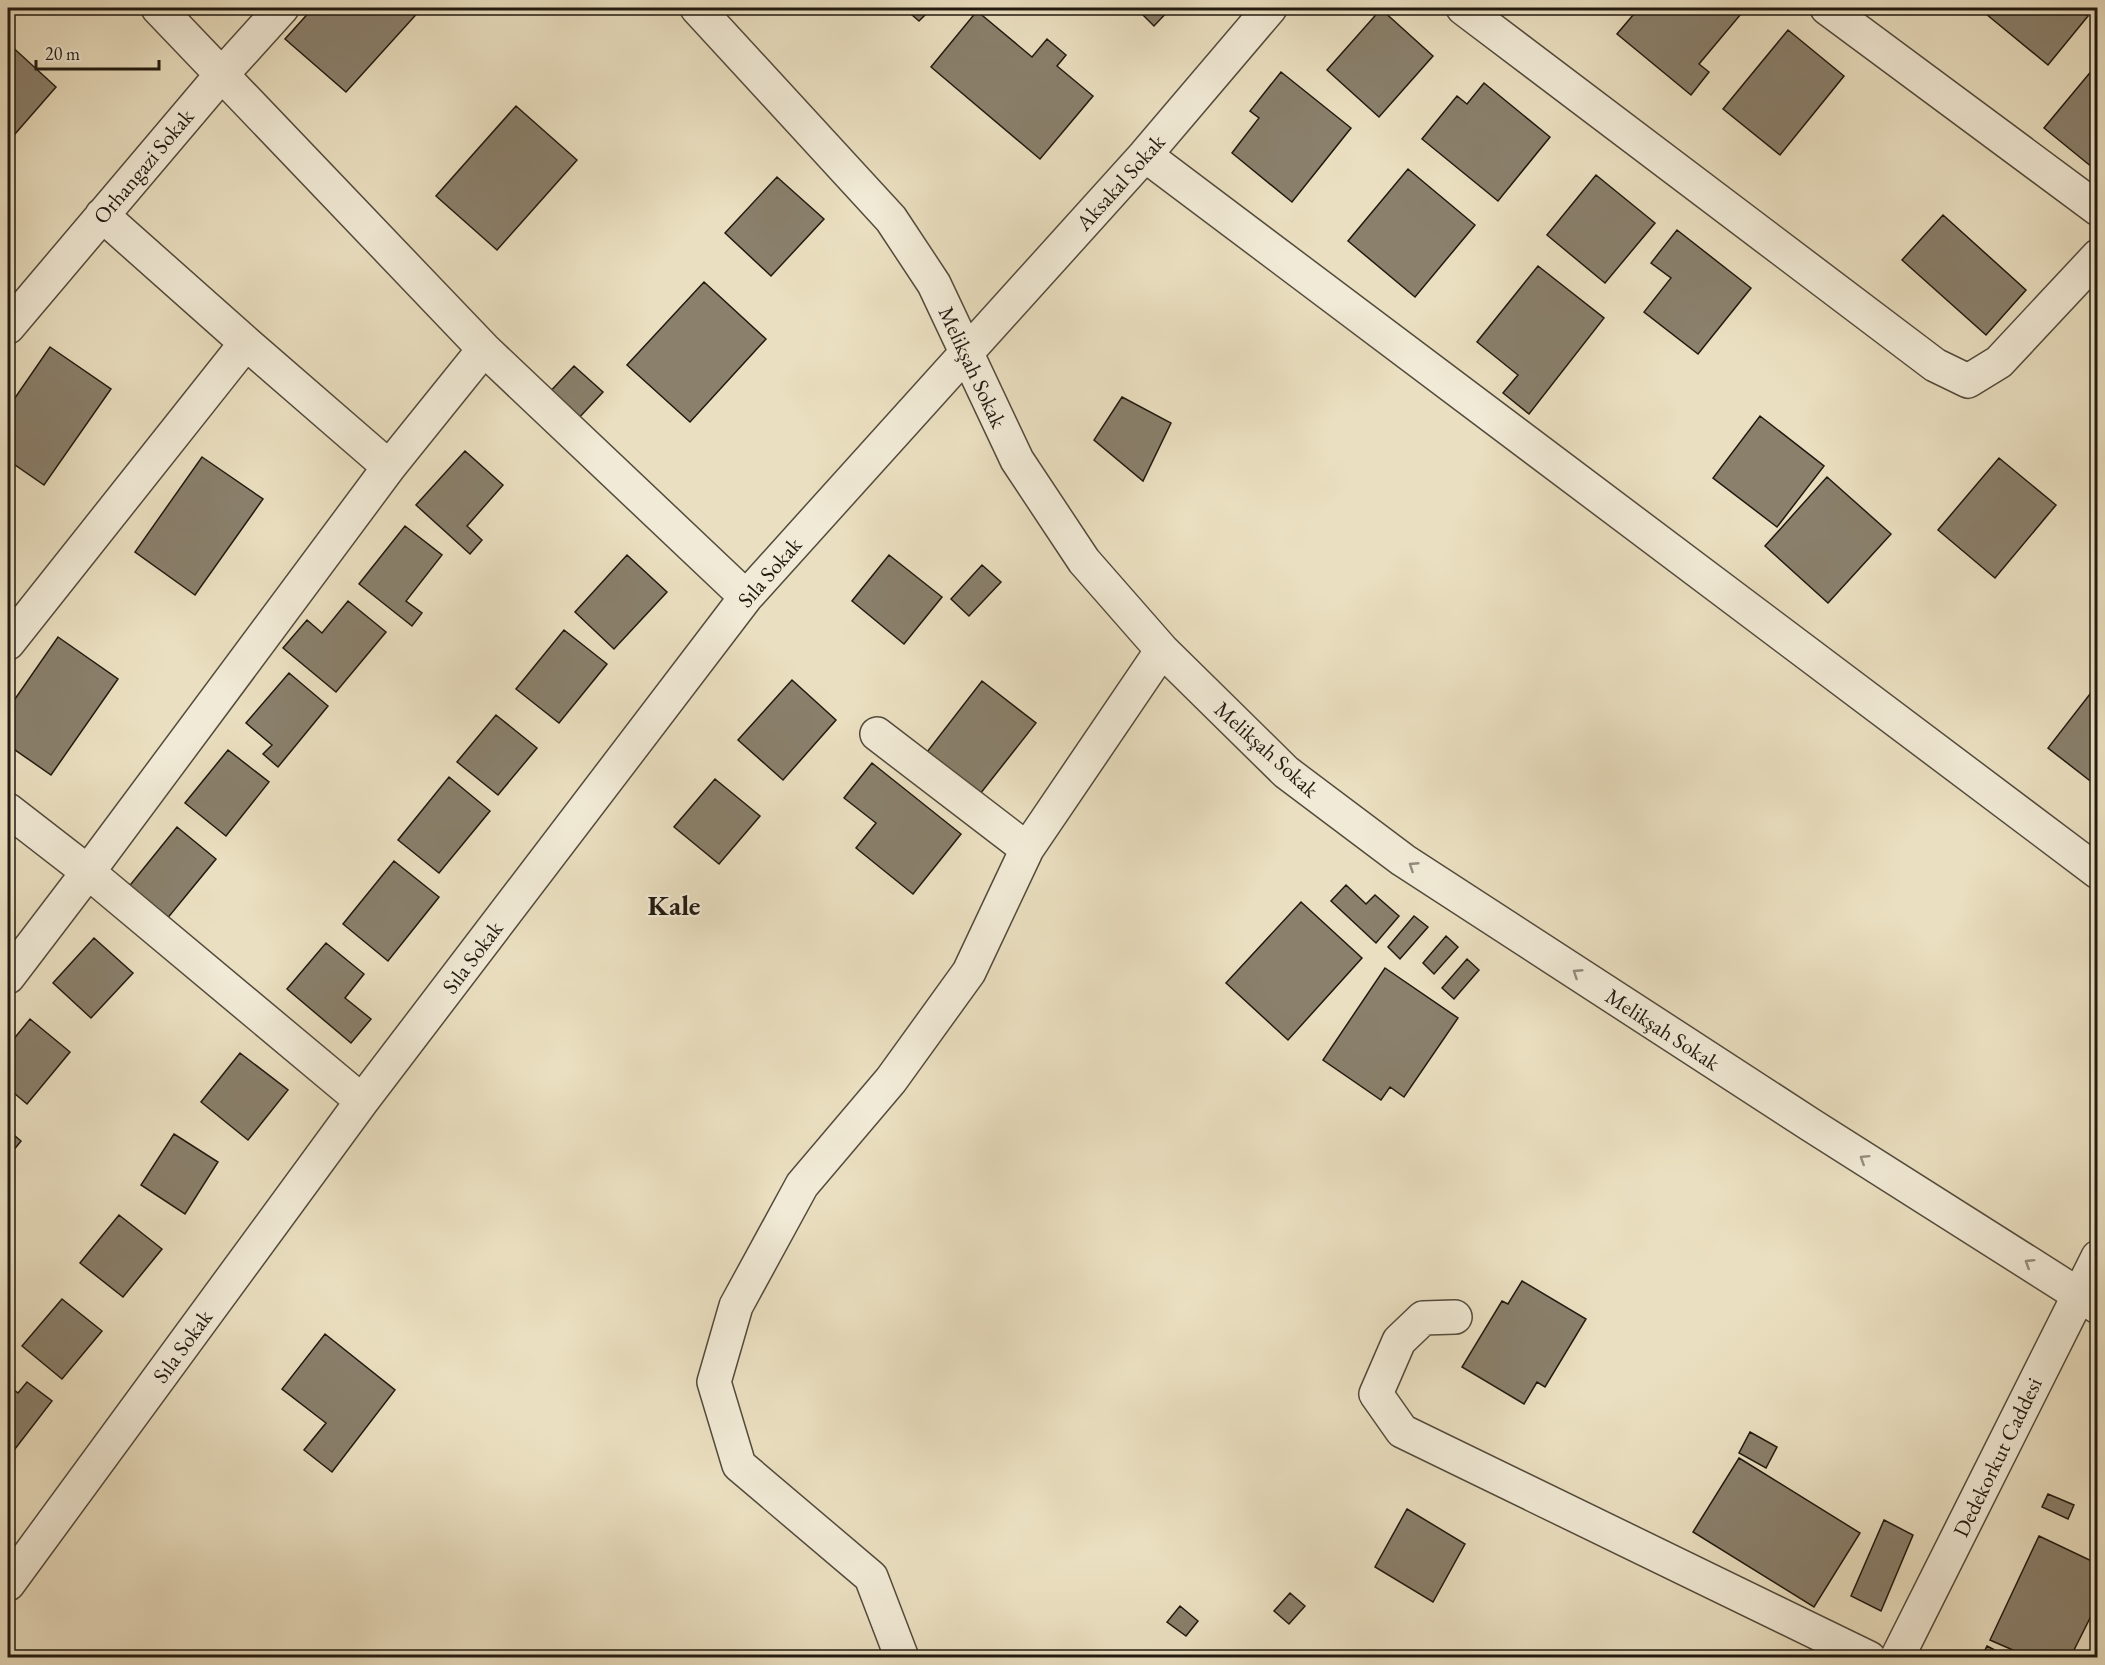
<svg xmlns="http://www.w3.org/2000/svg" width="2105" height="1665" font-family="'EB Garamond',serif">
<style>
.building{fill:#8a806c;stroke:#211a10;stroke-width:1.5}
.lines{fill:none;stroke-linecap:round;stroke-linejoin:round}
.minor-casing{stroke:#534b3c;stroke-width:36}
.minor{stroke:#f1ead6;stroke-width:33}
.oneway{stroke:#938c7d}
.labels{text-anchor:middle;stroke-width:4.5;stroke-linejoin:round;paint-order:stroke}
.street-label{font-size:22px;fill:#211a10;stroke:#f1ead6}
.district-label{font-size:28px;font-weight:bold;fill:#211a10;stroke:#f1ead6}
</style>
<rect width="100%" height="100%" fill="#eadfc0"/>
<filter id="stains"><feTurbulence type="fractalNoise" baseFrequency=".00333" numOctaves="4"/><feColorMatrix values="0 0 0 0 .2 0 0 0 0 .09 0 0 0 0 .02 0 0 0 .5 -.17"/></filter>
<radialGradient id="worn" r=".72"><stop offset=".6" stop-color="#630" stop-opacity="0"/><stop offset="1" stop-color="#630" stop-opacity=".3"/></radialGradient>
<path class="building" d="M313,8h109l-76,84 -61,-53z
M904,8h28l-13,13z
M1136,8h35l-17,18z
M1639,8h107l-47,56 10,8 -18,23 -74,-61z
M1991,8h87l10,8 -40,49 -62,-51z
M1381,9l52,47 -54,61 -52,-47z
M977,11l55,46 15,-18 19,16 -9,11 36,30 -53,63 -109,-92z
M1788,30l56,46 -64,79 -57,-46z
M8,43l48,44 -48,55z
M2098,63v109l-54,-44z
M1281,72l70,56 -59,74 -60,-49 27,-35 -9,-7z
M1484,83l66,54 -52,64 -76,-62 35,-43 10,8z
M516,106l61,54 -80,90 -61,-54z
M1408,169l67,56 -60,72 -67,-56z
M1596,175l59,48 -50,60 -58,-48z
M777,177l47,42 -53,57 -46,-43z
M1943,215l83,75 -40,45 -84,-75z
M1677,230l74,58 -53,66 -54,-42 27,-34 -20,-15z
M1538,266l66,52 -75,96 -26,-21 15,-18 -41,-33z
M704,282l62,57 -76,83 -63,-57z
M50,347l61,42 -67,96 -36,-25v-52z
M574,366l29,26 -27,29 -29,-26z
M1122,397l49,26 -28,58 -49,-41z
M1760,416l64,50 -47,61 -64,-49z
M465,451l38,34 -36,41 15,14 -12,14 -54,-49z
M202,457l61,42 -68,96 -60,-43z
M1999,458l57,47 -61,73 -57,-48z
M1827,477l64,57 -63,69 -63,-57z
M405,526l37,29 -36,46 16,12 -10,13 -53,-42z
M627,555l40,37 -53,57 -39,-37z
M889,555l53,42 -38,47 -52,-43z
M982,565l19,17 -32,34 -18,-17z
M348,601l38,31 -50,60 -53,-44 24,-28 15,13z
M564,630l43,34 -48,59 -43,-34z
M58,637l60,42 -67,96 -43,-30v-36z
M289,673l39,33 -50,61 -15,-13 9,-9 -26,-22z
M792,680l44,40 -53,60 -45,-40z
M982,681l54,42 -56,71 -53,-42z
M2097,685h1v102l-50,-39z
M496,715l41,33 -39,47 -41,-33z
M228,750l41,32 -43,54 -41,-33z
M872,763l89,71 -48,60 -57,-46 20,-25 -32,-25z
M449,777l41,34 -51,62 -41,-33z
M715,779l45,37 -41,48 -45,-37z
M177,827l39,32 -50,61 -39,-31z
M394,861l45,36 -51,64 -45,-37z
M1346,885l20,19 9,-9 24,21 -23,27 -45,-42z
M1301,902l61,56 -74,82 -62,-57z
M1414,916l14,11 -28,32 -12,-12z
M1446,936l12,11 -24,27 -11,-11z
M94,938l39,35 -42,45 -38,-35z
M326,943l38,31 -19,24 26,21 -20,24 -64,-54z
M1467,959l12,11 -25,29 -12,-11z
M1385,968l73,50 -54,79 -14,-10 -9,13 -58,-40z
M30,1019l40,33 -43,52 -19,-16v-42z
M240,1053l48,37 -40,50 -47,-38z
M8,1130l13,11 -13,16z
M174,1134l44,28 -33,52 -44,-29z
M119,1215l43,34 -39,48 -43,-34z
M1522,1281l64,38 -41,68 -8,-5 -13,22 -62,-37 40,-66 6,3z
M62,1299l40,32 -40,48 -40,-33z
M325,1334l70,56 -63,82 -28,-22 22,-27 -44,-34z
M27,1382l25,19 -44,57v-73l10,8z
M1750,1432l27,15 -11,21 -27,-15z
M1739,1458l121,75 -46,74 -121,-75z
M2048,1494l26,11 -6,14 -26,-12z
M1407,1509l58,35 -32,58 -58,-35z
M1884,1520l29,15 -32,76 -30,-15z
M2039,1536l59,28v38l-28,56h-39l-41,-18z
M1290,1593l15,13 -16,18 -15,-13z
M1180,1606l18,15 -12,15 -19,-14z
M1987,1646l23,12h-29z"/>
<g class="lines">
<defs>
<path id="minor" d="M158,8l326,341 262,248
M697,8l194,211 43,65 83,176 67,101 78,89 124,122 117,88 408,265 287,182
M1463,8l472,357 33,16 31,-19 99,-106
M1827,8l271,201
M1145,155l953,717
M102,215l144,128 143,124
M8,327l215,-254 59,-65
M8,643l238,-300
M877,734l150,115
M8,810l80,62 274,229
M8,977l80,-105 301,-405 95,-118
M1455,1317l-32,1 -24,23 -23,53 26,37 467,227
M8,1584l354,-483 384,-504 399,-442 125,-147
M902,1658l-31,-81 -132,-112 -25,-83 22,-76 66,-121 89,-105 78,-108 58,-123 135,-199
M1897,1658l201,-401"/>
</defs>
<use href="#minor" class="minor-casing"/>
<use href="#minor" class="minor"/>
</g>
<defs><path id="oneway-chevron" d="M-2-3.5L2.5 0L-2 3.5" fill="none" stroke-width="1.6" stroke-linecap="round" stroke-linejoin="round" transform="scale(1.5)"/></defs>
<g class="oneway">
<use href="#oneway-chevron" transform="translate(1413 866) rotate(-147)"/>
<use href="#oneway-chevron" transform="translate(1577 973) rotate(-147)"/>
<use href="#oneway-chevron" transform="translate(1864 1159) rotate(-148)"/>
<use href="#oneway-chevron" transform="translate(2029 1263) rotate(-148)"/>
</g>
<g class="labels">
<g class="street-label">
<text transform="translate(143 166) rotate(-50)" y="8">Orhangazi Sokak</text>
<text transform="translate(1120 182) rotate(-48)" y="8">Aksakal Sokak</text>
<text transform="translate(973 367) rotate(65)" y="8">Melikşah Sokak</text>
<text transform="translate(769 572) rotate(-49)" y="8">Sıla Sokak</text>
<text transform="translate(1267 749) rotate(42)" y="8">Melikşah Sokak</text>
<text transform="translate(472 957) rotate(-53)" y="8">Sıla Sokak</text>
<text transform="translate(1663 1029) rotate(33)" y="8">Melikşah Sokak</text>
<text transform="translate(182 1346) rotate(-54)" y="8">Sıla Sokak</text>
<text transform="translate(1997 1457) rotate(-64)" y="8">Dedekorkut Caddesi</text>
</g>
<g class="district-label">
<text x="674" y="915">Kale</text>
</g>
</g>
<rect width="2105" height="1665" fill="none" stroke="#eadfc0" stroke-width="30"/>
<rect x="9" y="9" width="2087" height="1647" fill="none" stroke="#211a10" stroke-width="3"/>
<rect x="15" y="15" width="2075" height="1635" fill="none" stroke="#211a10" stroke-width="1.5"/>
<path d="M36 60v9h123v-9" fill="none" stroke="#211a10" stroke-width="3"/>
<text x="45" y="60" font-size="18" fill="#211a10" stroke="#f1ead6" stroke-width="4.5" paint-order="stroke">20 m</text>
<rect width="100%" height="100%" filter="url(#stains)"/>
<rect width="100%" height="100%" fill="url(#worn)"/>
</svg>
